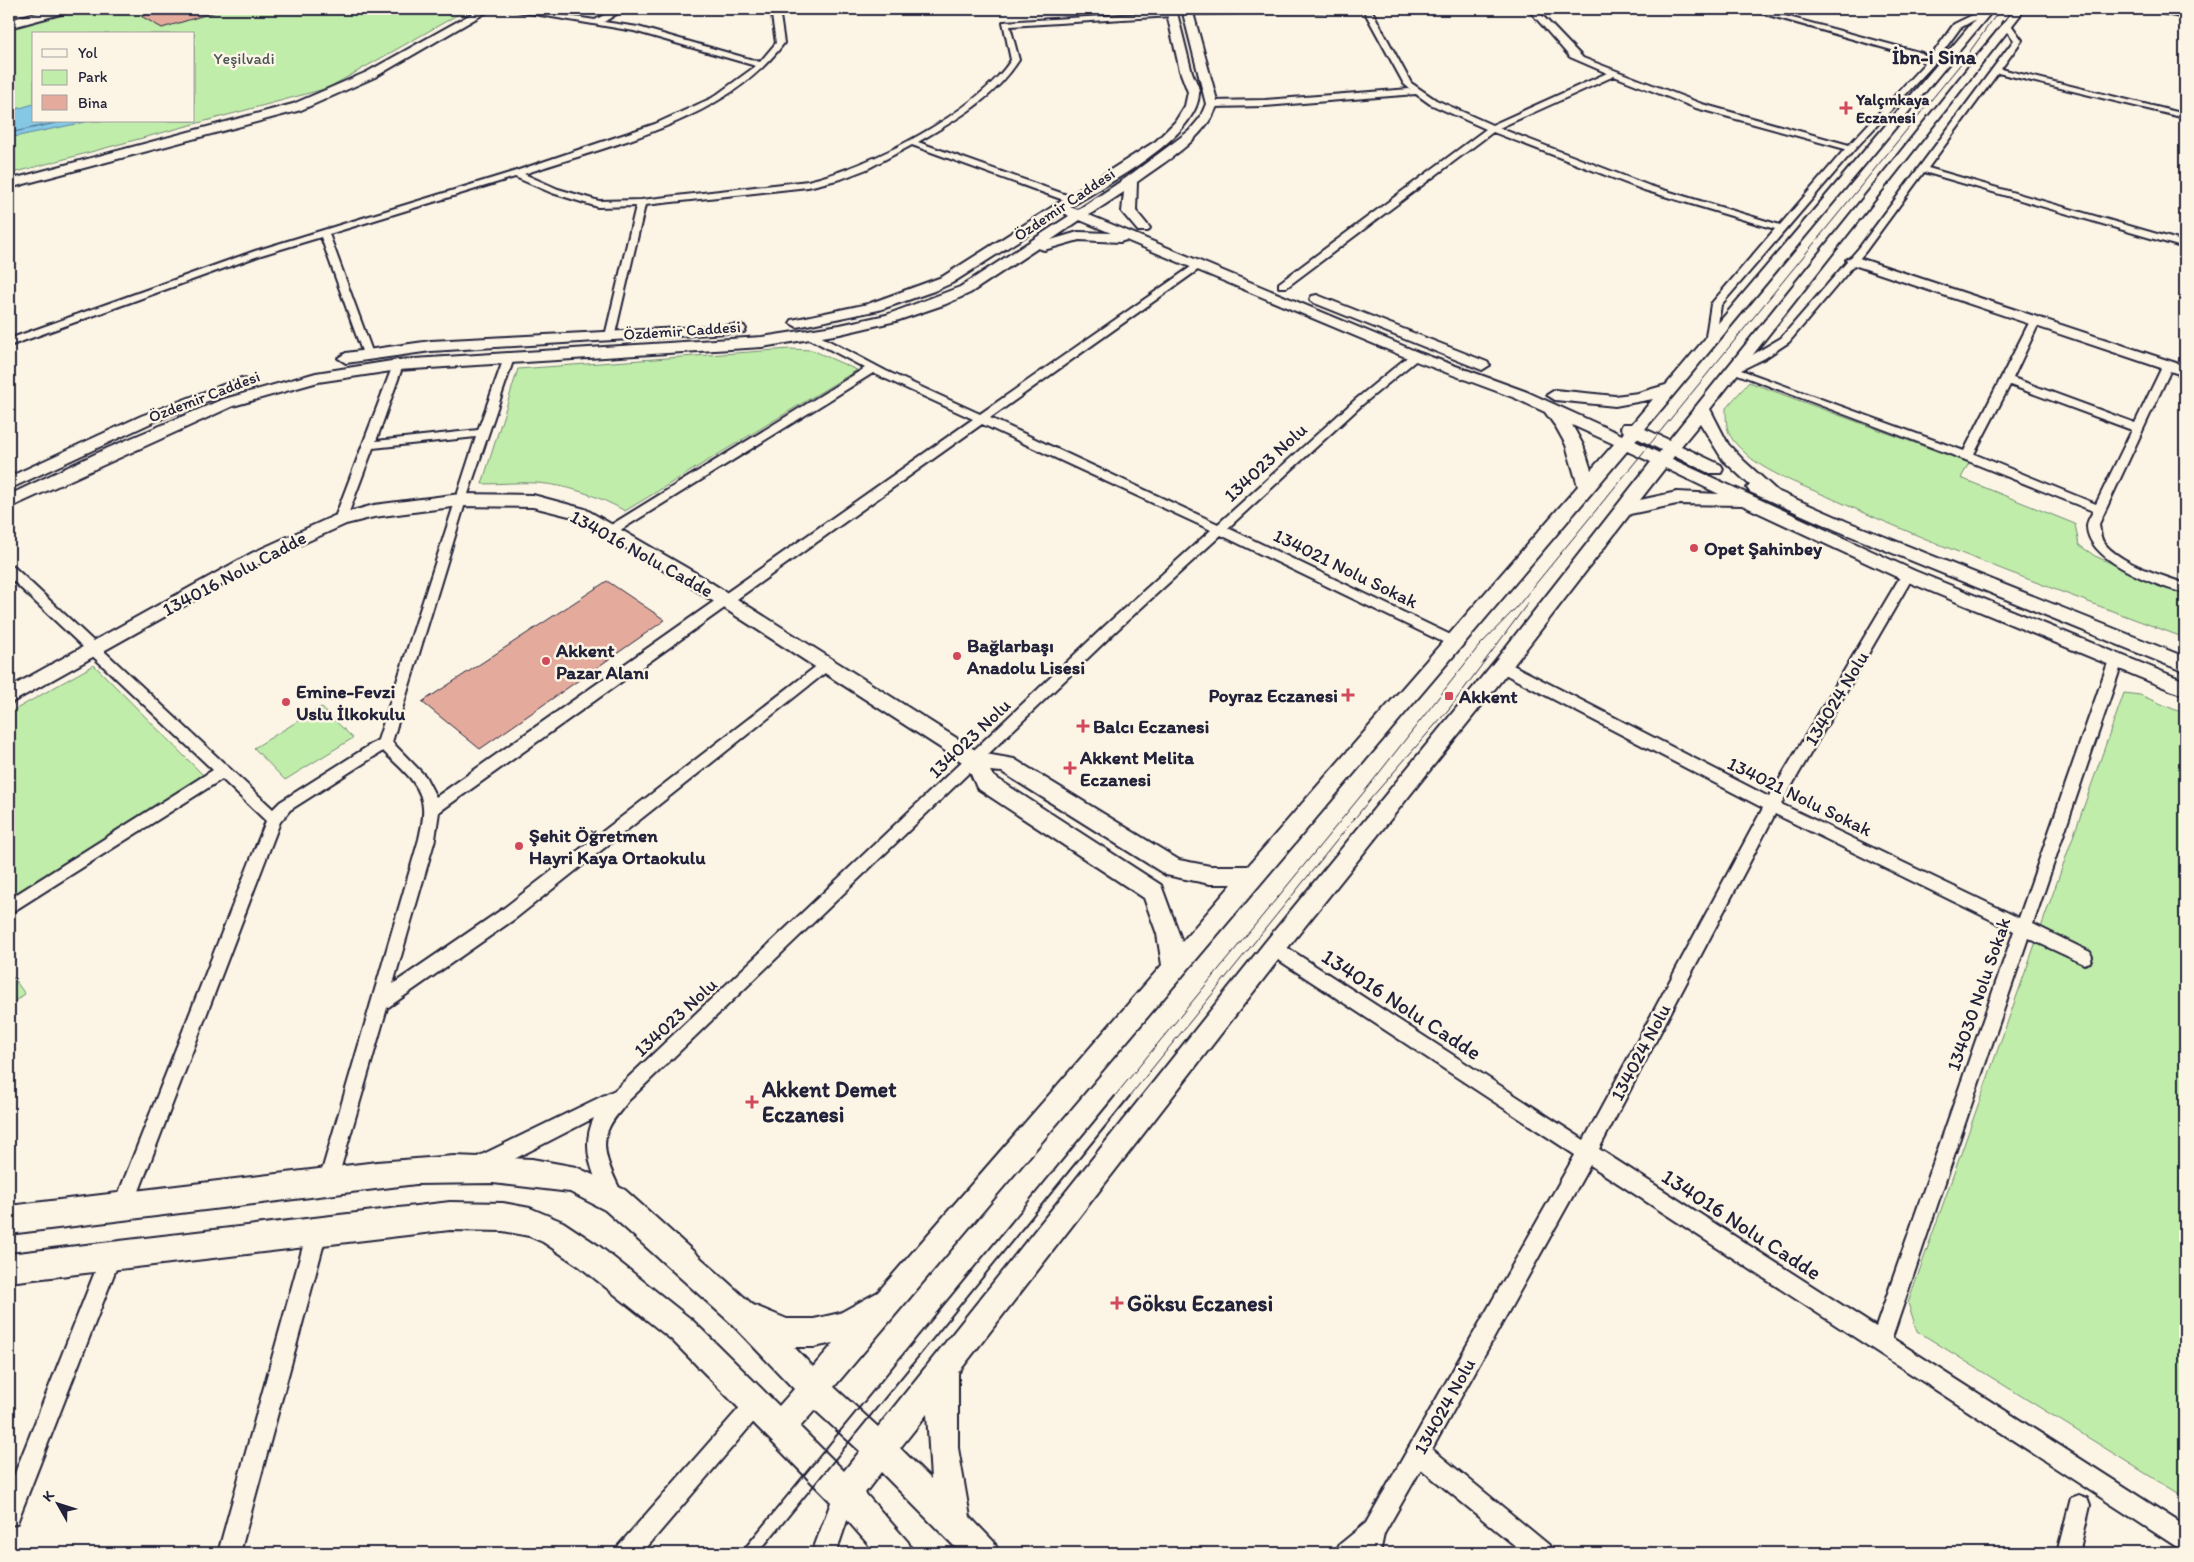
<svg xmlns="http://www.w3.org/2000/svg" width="2194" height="1562" font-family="Itim,sans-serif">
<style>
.green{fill:#c0edaa;stroke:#718872;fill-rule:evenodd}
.water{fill:#84c8e6;stroke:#5d86a2}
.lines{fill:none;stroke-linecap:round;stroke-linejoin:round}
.shore{stroke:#49647f;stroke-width:1}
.building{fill:#e4ab9d;stroke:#22223b}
.street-casing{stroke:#22223b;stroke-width:4}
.secondary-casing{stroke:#22223b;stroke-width:4}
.primary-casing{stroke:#22223b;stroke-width:4}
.street{fill:#fcf5e5;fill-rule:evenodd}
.secondary{fill:#fcf5e5;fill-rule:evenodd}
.primary{fill:#fcf5e5;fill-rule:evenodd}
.tram-far1{stroke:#22223b;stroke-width:1}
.tram{stroke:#22223b;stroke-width:2}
.poi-dot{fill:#d1495b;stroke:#fcf5e5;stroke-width:2}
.labels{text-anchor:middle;stroke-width:5;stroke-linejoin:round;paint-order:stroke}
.far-park-label{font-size:16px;fill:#4a5557;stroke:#fcf5e5}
.far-poi-label{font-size:16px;font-weight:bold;fill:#22223b;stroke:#fcf5e5;text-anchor:start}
.far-street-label{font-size:16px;fill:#22223b;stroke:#fcf5e5}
.street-label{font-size:19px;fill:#22223b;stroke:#fcf5e5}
.poi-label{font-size:19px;font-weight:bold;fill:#22223b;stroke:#fcf5e5;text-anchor:start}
.far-district-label{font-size:20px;font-weight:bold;fill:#22223b;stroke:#fcf5e5}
.near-street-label{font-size:22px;fill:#22223b;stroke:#fcf5e5}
.near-poi-label{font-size:22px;font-weight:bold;fill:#22223b;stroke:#fcf5e5;text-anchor:start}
</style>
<rect width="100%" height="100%" fill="#fcf5e5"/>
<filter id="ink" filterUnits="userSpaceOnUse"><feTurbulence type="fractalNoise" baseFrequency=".02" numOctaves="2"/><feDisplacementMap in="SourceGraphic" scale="10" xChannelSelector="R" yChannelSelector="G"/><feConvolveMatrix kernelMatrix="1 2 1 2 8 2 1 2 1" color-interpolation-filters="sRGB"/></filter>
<g filter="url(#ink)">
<path class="green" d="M78,9h390l-140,79 -319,86v-145zM34,34h160v87h-160z
M790,349l22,1 45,20 -232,141c-26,-15 -58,-26 -88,-28 -18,-1 -37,1 -55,1l36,-115z
M1749,382l220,81 -8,15 114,46 4,21 16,11 90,40v42c-118,-44 -237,-87 -352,-139 -28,-13 -69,-26 -90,-48 -16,-15 -17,-22 -17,-43z
M94,665l110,111 -195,122v-185z
M2124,693l16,2 45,19v784l-268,-167 -9,-28z
M321,707l32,31 -68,42 -31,-32z
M9,972l16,22 -16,11z"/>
<path class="water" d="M34,104v17h56l-81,17v-27z"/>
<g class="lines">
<path class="shore" d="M9,133l56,-12"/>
</g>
<path class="building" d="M165,9h50v3l-53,16 -21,-12z
M607,581l58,39 -185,129 -58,-47z"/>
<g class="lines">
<defs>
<path id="street" d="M505,9h17l73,11 20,-11h9l-20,13 34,5 122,35 16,-19 -5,-34h8l5,34c-58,78 -172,101 -260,131l34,15 41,12 42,-1 167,-19c61,-14 168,-68 203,-121l-8,-38 169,-10 4,2 -4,2 -162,10 9,34c-25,39 -62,59 -101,82l157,56v4h-6l-157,-57 -45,24 -26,10 -33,8 -163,18 -31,133 -4,1 -5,-3 31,-130 -38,1 -46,-14 -37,-16 -186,57 44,120 -1,2 -4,1 -5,-3 -42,-117 -60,18 -252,91v-7l246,-88 258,-79 142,-48 57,-26 44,-32 -122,-35z
M1237,9h101l-4,2 -146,3 -4,-2 4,-2z
M1363,9h8l40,74 25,17 56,25 115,-52 -37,-16 -42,-48h8l47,49 119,46 147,41 76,-82 -9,-6 -169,-48h12l163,44 7,6 25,-35 31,-15 7,1 -32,18 -27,37 -79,85 -133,155 -6,38 -5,3 -5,-3 6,-39 64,-75 -131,-39 -151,-58 -206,155h-8v-4l207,-154 -56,-25 -14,-10 -151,12 -53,1 -4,-3 4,-3 53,-1 145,-11 -6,-5zM1614,76l82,32 149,41 -65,76 -130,-39 -151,-58z
M2003,22h6l13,18 -21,29 184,45v4l-187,-45 -70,95 257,74v6l-261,-76 -59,80 -76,90 -24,16 -24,12 223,81 67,-132h8l1,2 -27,57 122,45 28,-58 5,-3 4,1 1,2 -74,159c1,6 1,14 5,19 18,22 56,31 81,41v9c-28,-7 -98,-32 -98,-67 0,-5 4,-10 6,-15l-130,-52 -236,-89 54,-32 78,-90 155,-208 -12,-16zM2010,385l122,45 -36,74 -122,-50z
M1198,262l5,3 -1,2 -212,151 228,106 137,-124 56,-46h8v4l-56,46 -135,124 231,111 2,3 -2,3h-10l-228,-110 -104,95 -489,471c-6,9 -16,18 -20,29 -10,22 8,50 17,70l-3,7 -7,3 -7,-3c-13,-29 -29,-57 -14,-89l-109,56 -7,2 -7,-2 -2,-7 2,-7 144,-70 492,-466 104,-94 -229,-106 -543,388 -4,27 -42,145 111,-76 319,-247 5,-1 7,5 -319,253 -129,90 -50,173 -2,7 -7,2 -7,-2 -2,-7 100,-342c2,-10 5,-21 4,-31 -1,-25 -24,-41 -40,-57l-93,59 -10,12 -149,390 -7,3 -7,-3 -3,-7 152,-384 -44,-42 -213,135v-15l204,-129 -204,-193v-11l5,1 259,242 7,-7 98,-62 98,-303 -103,11 -27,72 -6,4 -4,-1 -2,-3 59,-155 5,-3 5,3 -27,76 102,-11 26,-72 5,-3 4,1 1,2 -48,142 -74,242 33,34 11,21 537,-378 -100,-46 -259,161h-8l-2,-3 2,-3 259,-160 -57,-30v-4h8l70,37 94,43z
M1908,571l6,4 -133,229 238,114 90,-258 7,-5 7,5 -90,264 57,28 2,5 -2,5 -6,2 -56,-26 -136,400 293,188v24l-8,-3 -587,-382 -158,284 117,96 3,8h-28l-103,-84 -37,65 -4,19h-44l3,-8 27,-22 209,-368 -307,-202 -2,-5 2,-5 6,-2 6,2 304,197 179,-332 -266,-138 -2,-4 2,-4h10l262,135 134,-225zM1775,814l239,117 -138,396 -277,-178z
M317,1222l7,3 3,7 -87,321h-22l89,-321 3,-7z
M111,1246l7,3 3,7 -101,259 -3,8 -8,3v-38l95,-239z
M756,1393l7,4 4,7 -4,7 -121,142h-26l3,-8 130,-148z
M845,1483l8,3 3,8 -18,53 -3,6h-23l25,-67z
M2079,1495l8,3 3,8 -11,47h-22l14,-55z"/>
<path id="secondary" d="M480,9h12l-117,68 -74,33 -292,78v-8l284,-76 74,-32z
M1166,9h10c5,20 10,40 15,60 2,8 9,17 8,25 -3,45 -94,91 -129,113l8,3 48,-32 63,-47 11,-13 6,-14 -24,-95h10l26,95c-14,36 -51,56 -81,78l-1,29 14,17 -2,3h-10l-16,-19 2,-20 -35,23 331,138 107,39 95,43 2,-3 -3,-4 2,-4h9l21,-25 -38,7 -60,-6 -8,-5 8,-5 60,6 23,-3 28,-8 318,-376h10l-349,420 24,11 346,-431h10l-315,400 18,35 16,17 33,30 71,31 337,135v15l-349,-142 -86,-38 -3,-4 3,-3 -27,-25 -23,-37 -19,23 40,19 2,4 -2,4h-12l-35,-17 -2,3 243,112 270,110v15l-284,-117 -159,-74 -65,-1 -47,10 -121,157 -227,284 -324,418v75l12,69 24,25 5,11h-38l-80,-81 -16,21 43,49 5,11h-37l-42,-48 -162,-165 -93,-74 -36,-24 -14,-6 -26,-5 -53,-1 -441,52v-28l441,-52 53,1 27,5 33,14 36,24 93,74 87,86 15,-17 -62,-65 -127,-114 -35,-18 -77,-9 -77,1 -407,50v-28l368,-44 77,-6 78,3 44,8 49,23 128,115 34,14h27l26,-6 38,-21 284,-327 -5,-31 -13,-36 -167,-110 -10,-23 -282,-182 -112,-66 -40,-10 -73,-1 -86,11 -28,7 -82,37 -255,143v-16l243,-135 82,-37 40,-11 86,-11 73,1 52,14 114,66 281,178 34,6 165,101 31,6h38l330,-380 -12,-41 -10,-18 -11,-15 -30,-14 -105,-39 -284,-119 -6,2 -41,-2 -35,10 -6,-2 -68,45 -24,11 -50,17 -56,13 -78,13 -364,23 -80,12 -85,24 -224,102v-13l99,-47 113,-48 95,-27 82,-13 364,-23 78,-12 46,-10 74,-28 109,-71 -6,-4 -111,71 -18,8 -55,19 -82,17 -7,-4 2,-3 76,-16 74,-27 214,-136 19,-19 10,-16 3,-14 -8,-21zM1080,220l31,13 -33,-1 -27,8zM1572,425l42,19 -23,26 -8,-25zM1637,438l24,12 -2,3 -24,-12zM1627,451l24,11 -156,199 -229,280 -388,486 -44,-40zM1665,468l54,26 -42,-2 -37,8zM990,771l12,1 164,103 44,9h22l-50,58 -21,-57 -168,-109zM834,1343l-21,24 -19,-20h20zM815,1410l45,41 -16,20 -44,-44zM927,1414l4,65 -31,-31z
M2150,9l35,3v6l-34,-7z
M1853,256l332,110v10l-337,-113 -2,-3z
M1317,295l170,67 3,3 -8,5 -170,-68 -2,-3 2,-3z
M739,325l5,1 2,3 -2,3 -313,19 -85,12 -8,-5 8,-5 85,-12z
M241,378l6,2 2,3 -2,3 -94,36 -144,67v-12l132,-61z"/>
<path id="primary" d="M52,9h18l-2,3 -59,16v-8z"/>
</defs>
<use href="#street" class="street-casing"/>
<use href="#secondary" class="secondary-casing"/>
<use href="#primary" class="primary-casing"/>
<use href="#street" class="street"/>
<use href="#secondary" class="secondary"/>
<use href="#primary" class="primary"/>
<path class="tram-far1" d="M1967,64l41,-47
M1114,1097l250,-305 115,-146 37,-38 447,-547 33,-46
M1129,1097l243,-300 77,-88 79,-106"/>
<path class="tram" d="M740,1553l375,-457
M759,1553l371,-457"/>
</g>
</g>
<g class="poi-dot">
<path d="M1843.5 100.5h5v5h5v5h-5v5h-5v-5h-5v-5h5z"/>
<circle cx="1694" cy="548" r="5"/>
<circle cx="957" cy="656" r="5"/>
<circle cx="546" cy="661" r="5"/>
<path d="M1345.5 687.5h5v5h5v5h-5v5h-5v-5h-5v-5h5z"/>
<rect x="1444" y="691" width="10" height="10" rx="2.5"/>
<circle cx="286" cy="702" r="5"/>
<path d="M1080.5 718.5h5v5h5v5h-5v5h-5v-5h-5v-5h5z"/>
<path d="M1067.5 760.5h5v5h5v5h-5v5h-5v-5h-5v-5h5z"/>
<circle cx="519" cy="846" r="5"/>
<path d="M749.5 1094.5h5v5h5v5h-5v5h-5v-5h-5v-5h5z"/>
<path d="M1114.5 1295.5h5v5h5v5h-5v5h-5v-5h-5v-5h5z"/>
</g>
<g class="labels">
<g class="far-park-label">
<text x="244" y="64">Yeşilvadi</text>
</g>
<g class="far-poi-label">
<text x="1856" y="105">Yalçınkaya<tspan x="1856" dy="18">Eczanesi</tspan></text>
</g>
<g class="far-street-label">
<text transform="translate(1064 204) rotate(-34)" y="6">Özdemir Caddesi</text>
<text transform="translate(682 330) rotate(-4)" y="6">Özdemir Caddesi</text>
<text transform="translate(204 396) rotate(-21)" y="6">Özdemir Caddesi</text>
</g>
<g class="street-label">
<text transform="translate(1265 462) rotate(-43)" y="7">134023 Nolu</text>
<text transform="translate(642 553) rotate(29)" y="7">134016 Nolu Cadde</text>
<text transform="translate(1346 568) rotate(26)" y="7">134021 Nolu Sokak</text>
<text transform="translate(234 573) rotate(-28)" y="7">134016 Nolu Cadde</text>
<text transform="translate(1836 698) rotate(-59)" y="7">134024 Nolu</text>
<text transform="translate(969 738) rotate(-44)" y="7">134023 Nolu</text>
<text transform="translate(1800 796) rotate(26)" y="7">134021 Nolu Sokak</text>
<text transform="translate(1978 994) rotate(-71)" y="7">134030 Nolu Sokak</text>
<text transform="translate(675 1017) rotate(-43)" y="7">134023 Nolu</text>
<text transform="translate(1640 1052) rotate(-62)" y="7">134024 Nolu</text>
<text transform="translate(1444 1406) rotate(-61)" y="7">134024 Nolu</text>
</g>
<g class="poi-label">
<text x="1704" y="555">Opet Şahinbey</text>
<text x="967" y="652">Bağlarbaşı<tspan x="967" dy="22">Anadolu Lisesi</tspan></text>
<text x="556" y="657">Akkent<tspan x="556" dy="22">Pazar Alanı</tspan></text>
<text x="296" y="698">Emine-Fevzi<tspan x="296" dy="22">Uslu İlkokulu</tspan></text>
<text x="1338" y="702" text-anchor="end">Poyraz Eczanesi</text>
<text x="1459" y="703">Akkent</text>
<text x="1093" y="733">Balcı Eczanesi</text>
<text x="1080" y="764">Akkent Melita<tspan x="1080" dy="22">Eczanesi</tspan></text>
<text x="529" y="842">Şehit Öğretmen<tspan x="529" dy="22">Hayri Kaya Ortaokulu</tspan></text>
</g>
<g class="far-district-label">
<text x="1934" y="64">İbn-i Sina</text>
</g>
<g class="near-street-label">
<text transform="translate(1402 1004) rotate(33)" y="8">134016 Nolu Cadde</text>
<text transform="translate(1742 1224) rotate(33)" y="8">134016 Nolu Cadde</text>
</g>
<g class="near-poi-label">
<text x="762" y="1097">Akkent Demet<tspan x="762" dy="25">Eczanesi</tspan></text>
<text x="1127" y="1311">Göksu Eczanesi</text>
</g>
</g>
<rect width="2194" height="1562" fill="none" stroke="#fcf5e5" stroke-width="30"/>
<rect x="15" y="15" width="2164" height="1532" fill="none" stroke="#22223b" stroke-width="2" filter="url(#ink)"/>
<rect x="32" y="32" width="162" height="90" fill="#fcf5e5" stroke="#a5a1a1"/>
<rect x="42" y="49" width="25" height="8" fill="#fcf5e5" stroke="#a5a1a1"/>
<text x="78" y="58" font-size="15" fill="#22223b">Yol</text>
<rect x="42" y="70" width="25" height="15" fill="#c0edaa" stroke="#a5a1a1"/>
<text x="78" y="82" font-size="15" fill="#22223b">Park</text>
<rect x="42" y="95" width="25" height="15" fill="#e4ab9d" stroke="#a5a1a1"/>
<text x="78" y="108" font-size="15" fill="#22223b">Bina</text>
<g transform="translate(58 1504) rotate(309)" stroke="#fcf5e5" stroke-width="4" paint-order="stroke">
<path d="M0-4L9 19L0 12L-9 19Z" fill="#22223b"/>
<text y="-8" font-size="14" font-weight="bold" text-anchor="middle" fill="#22223b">K</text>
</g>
</svg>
